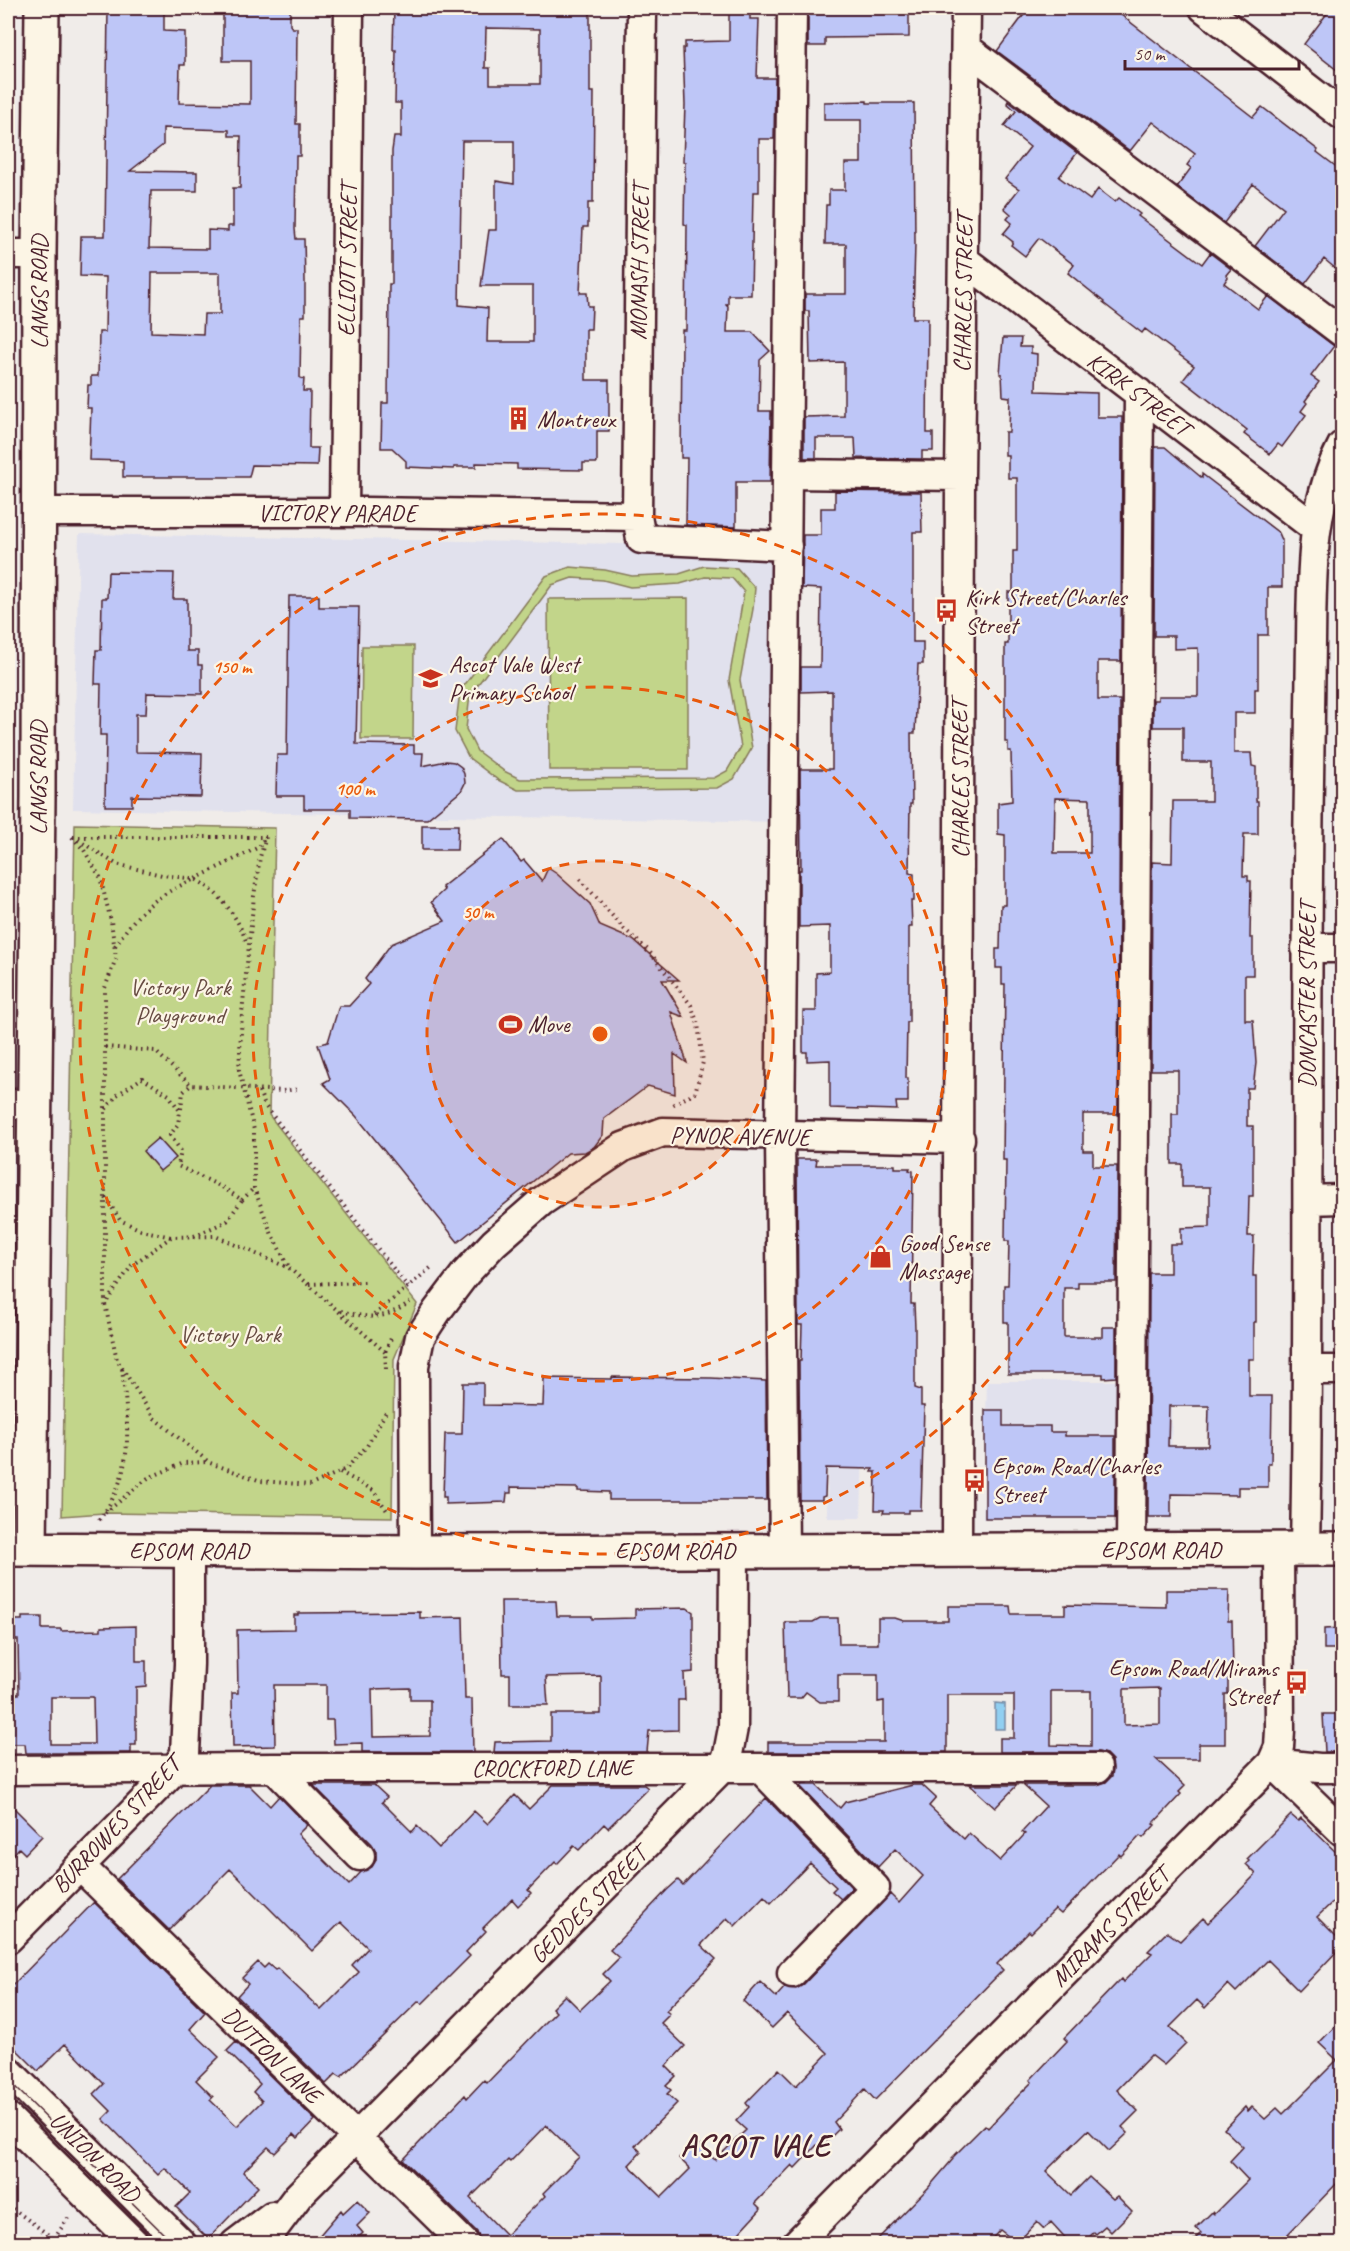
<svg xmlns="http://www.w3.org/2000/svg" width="1350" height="2251" font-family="Caveat,sans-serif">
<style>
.built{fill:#e1e1ed}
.green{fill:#c2d58a;stroke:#867a5a;stroke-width:1.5;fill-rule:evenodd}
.water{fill:#91cff1;stroke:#7589a2;stroke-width:1.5}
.building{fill:#bec6f7;stroke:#4a1f2b;stroke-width:1.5;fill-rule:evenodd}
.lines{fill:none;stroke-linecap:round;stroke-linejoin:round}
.minor-casing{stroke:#4a1f2b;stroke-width:33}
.major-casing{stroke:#4a1f2b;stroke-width:38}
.path{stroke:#4a1f2b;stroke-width:4;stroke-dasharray:1.5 4.5;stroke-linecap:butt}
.minor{stroke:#fcf5e5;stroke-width:28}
.major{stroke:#fcf5e5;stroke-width:33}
.tram{stroke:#4a1f2b;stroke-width:1.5}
.ring{fill:none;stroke:#e8590c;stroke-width:3;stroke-dasharray:10 8}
.labels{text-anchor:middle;stroke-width:4.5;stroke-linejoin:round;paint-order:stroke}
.street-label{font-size:24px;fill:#4a1f2b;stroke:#fcf5e5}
.poi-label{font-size:24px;fill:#4a1f2b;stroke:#fcf5e5;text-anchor:start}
.park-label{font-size:24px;fill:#684c43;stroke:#fcf5e5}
.district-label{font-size:30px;font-weight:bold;letter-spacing:1.5px;fill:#4a1f2b;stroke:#fcf5e5}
.centre{fill:#e8590c;stroke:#fcf5e5;stroke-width:3}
.ring-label{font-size:18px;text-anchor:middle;font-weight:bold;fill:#e8590c;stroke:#fcf5e5;stroke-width:4.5;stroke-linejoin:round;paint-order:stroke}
</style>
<rect width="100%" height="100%" fill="#f0ece9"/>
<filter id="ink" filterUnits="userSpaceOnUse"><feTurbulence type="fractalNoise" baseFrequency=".0167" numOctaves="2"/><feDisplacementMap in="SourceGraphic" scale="12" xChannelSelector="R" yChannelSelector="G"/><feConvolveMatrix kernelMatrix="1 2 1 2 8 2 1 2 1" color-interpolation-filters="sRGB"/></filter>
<g filter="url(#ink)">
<path class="built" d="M79,534l709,13 -6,275 -709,-13z
M865,1379l-4,139h-34l1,-138z
M987,1381h184l1,138h-189z"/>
<path class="green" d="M8,8h2l-2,151z
M704,566l33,2 18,20 -2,21 -13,71 12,68 -18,31 -17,9 -199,2 -20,-10 -29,-22 -14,-27 5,-40 86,-115 24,-9 35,3 27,6 47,-2zM705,577l27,1 12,14 -15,88 12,67 -14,24 -13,7 -194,1 -16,-8 -27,-20 -11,-22 4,-34 82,-110 20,-7 31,2 27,7 50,-3z
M688,598v172h-139l-1,-171z
M362,646h52l-1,93h-52z
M75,824l200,4 -6,287 148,189 -23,55 -2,158 -288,-4 -42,3z
M8,1381l4,145h-4z"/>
<path class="water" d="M995,1703l10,1v25h-10z"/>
<path class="building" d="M108,8h56v23l21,1v33h-5l-1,38 71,1v-43h-27v-53h67v17l2,3h5l-1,96h4v32h-4l-1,73 1,10h8l1,42v35h-4l-1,62 4,1 -1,12h7l-1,57h9l-1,18 -65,-1 -3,12h-126v-16l-34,-1 2,-52h-4l1,-23h3v-9h7l1,-44h6l1,-55 -26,-1 1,-40h24zM163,128l66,2v6h12l-1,52h-7v38h-5v5l-20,-1v19l-59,-1 2,-57h46v-19l-67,-1 33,-26zM152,273h68v41h-16l-1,20 -52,-2z
M394,8h196v84h4l-1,111h-5v24h-5l-3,66h7l1,13h4l-1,23h-5v51h23v51h-12v32h-14v7l-66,-1v-5l-41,-1v4h-22v2l-48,-2v-6l-14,-13h-11l1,-45h6l1,-119h3v-133l2,-14h7v-34h-6l1,-53h-3zM486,28l54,1v55h-50v-16h-5zM462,141h52v43l-18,-3v49h-7l-8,56h52v56h-46l1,-34 -29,-3z
M729,8h21v11h9l-2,59h18l-1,61h-15v53h-6l-2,103h-23v9h-2l2,2 -1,26h25l18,19 -10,9 -1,51h12l-1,71h-34v45l-50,-2 1,-67h-6l1,-128h4l1,-105 -3,-1 1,-62h-2l2,-57 -2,-57h2v-6l44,-1z
M808,8h101v29l-84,1v8h-17z
M1029,8h83l141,109 9,-10 56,43 -1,2 25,19v103l-18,-15 -19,25 -50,-38 29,-38 -31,-24 -29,39 -47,-36 14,-19 -4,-3 8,-11 -42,-32 -23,29 -133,-100z
M1331,8h11v66l-38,-30z
M867,101v2h47l1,141 -2,74h15l-1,115h6v18h-11v8l-66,-1 -1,-20h-39v20h-12v-41l40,-1v-54l-34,1 -1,-52h-4v-17h41v-50h-21l1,-39h3v-15h16v-27h16v-43h-37v-18z
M1008,101l69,52 -18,24 31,23 8,-11 17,13 4,-4 21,16 -2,2 64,48 8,-11 21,16 -5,6 2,2 -4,6 34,26 10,-13 66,50 -23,30 8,6 -14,19 2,2 -6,8 5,4 -24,32 -4,-3 -8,10 -26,-20 3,-4 -64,-50 11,-14 -49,-37 -3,4 -39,-30 1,-1 -36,-29 6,-8 -35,-27 -14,18 -14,-11 2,-3 -10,-8 9,-11 -5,-4 4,-5 -7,-6 15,-19 -14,-10 25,-32 -26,-21 12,-15 -9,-8z
M1003,338h18l-1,9h11v6l6,1 -1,37 61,2v24h25l-1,244h-23v39h22l-2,414h-35v37h10v15h24l-1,116h-38v6h-14v49h39v-10h13v50l-13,1v-4h-95v-52h-4v-37h4l1,-44h-4l1,-81h-3l2,-176h-3v-16h-6v-19h4l1,-44h4v-70l-7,-1v-31l14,-2 -1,-50h-3v-9h-3v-98h3v-52h5v-41h4v-73h-9v-23h-3v-23h4l1,-35 -7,-1 -1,-22h-2zM1055,798l35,1v54h-36z
M1155,447h10l37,31v-4l77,59 3,7v47h-14v48h-10v54h-3v24h-21v40h17l1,13 4,1v34h2v33h-14l-1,42h5v5h3l-1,57h3v37h-8v45h8l3,43 -3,25h-6v38h6v70h-4l-1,40h6l-1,40h3v46h-2v37h-5v37h23l-1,67h-3v24h-30v8l-67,-1v23h-23l1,-244h21v-29h11v-16l29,-1v-40h-28v-23h-10v-50h6v-44h-27l1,-208 20,1 1,-62h38v-39h-28v-35h-30v-27h5v-4h40v-48l-24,1v-13h-20zM1169,1406h40l-1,40h-40z
M835,491l86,1 1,40h-9v110h10v22h-5l-3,69h-4l1,71h-2l-1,69 5,1v27h-3l1,26h-3v95h-2l-1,56h2v24h-12l1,8 -67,-2v-48l-23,1v-9h-4v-41h13v-38l14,-1v-46l-31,1v-57h2l-1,-101h32v-78l-31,1v-25h19l1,-78 -19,-1 1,-53h18v-27h14z
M108,572l66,1 -1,26h14v52h11v14h4v29l-55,-1 -1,21h-10v38l66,1 -1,44 -69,-1v10h-27l1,-71h-6l1,-51h-6l1,-34h5l1,-52h5z
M289,596h30v11h40l-3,137 58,1v8h9l-1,13 24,-5 8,1 7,5 3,7 1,9 -4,8 -34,28 -77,-1v-9h-46v-13h-28l1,-41h10z
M422,825h36l-1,25h-35z
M503,839l18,23 3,-2 18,21 6,-13 9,6 33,30 10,22 33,14 46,40h-17l22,37 -13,-5 16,51 -13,-9 1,40 -27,-8 -44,33 -1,16 -9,12 -9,5 -17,1 -110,89 -102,-126 -33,-33 7,-4 -12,-34 10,-3 11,-36h10l20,-22 -4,-5 26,-35 54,-23 -14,-19 13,-12 -2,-3z
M158,1138l18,20 -16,13 -17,-20z
M797,1159h20l-1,6h79v3h15l-1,2 4,1 -2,133h3l1,24v60l6,2v16h3l-3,104h-13v3h-25l1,-3h-9l1,-38h-4l1,-3 -47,-1 -1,28 -3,1v3h-22l-1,-139h2l1,-36h-4z
M612,1377l99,1 55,3 1,119h-158v-8l-31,-1v-3l-67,-1v6h-4l-1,9 -60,2v-7h-3l2,-63h17l1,-51h20v22l60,1 1,-28 68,1z
M985,1410h18v16h47v6h15v4h50v82h-130z
M1166,1590h63l-1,31h4l1,52h-5v21h-3v50h-26v15h-43l29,27 -6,6 2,2 -28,30 2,1 -12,13 -3,-2 -19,20 -2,-2 -58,60 -6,-5 -24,24 -2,-2 -32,33 6,6 -128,130 -10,-11 -31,33 5,7 -19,19 -3,-3 -22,23 -3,-3 -37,38 6,6 -32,35h-248l-4,-12 -74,-72 62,-65 2,3 17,-18 3,3 57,-59 12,-12 -4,-4 13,-13 15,15 30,-29 -7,-7 16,-16 -9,-8 57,-60 11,-10 5,5 83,-87 86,90 -11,11 -9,-8 4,-4 -26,-24 -39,40 -7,-7 -29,30 -8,-8 -26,27 15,14 -50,52 4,3 -9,9 24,23 -19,20 10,10 -10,10 5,4 -4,4 10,9 -42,43 6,6 -12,13 33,32 28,-28 -11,-11 17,-17 19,19 31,-30 -10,-9 13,-14 -3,-4 33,-34 17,17 32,-33 -41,-40 -15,15 -29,-27 17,-19 16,15 9,-10 11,2 7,-4 87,-91 9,9 24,-27 -28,-27 -17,18 -78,-81 2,-1h14l24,23 5,-6 68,-17h9l14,13 -7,8 35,33 5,-6 31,28 25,-27 -3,-2 24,-26 -23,-21h74l9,-3 6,-6 1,-7 -1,-9 -6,-6 -8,-2h-98v-14h14v-43h-67v57h-179v-10h116v-41l-6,1v-27h-40v27h-18l-14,-10 -5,6h-14l-2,-76h28l7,-4h18l1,26h39v-26h17l9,3h44v-15h62l1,8h54v-9l101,2zM1160,1688v36l-36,1v-36zM1051,1691h40v55l-40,-1zM546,2125l33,32 -36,36 2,3 -39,39 -36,-37 38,-38 2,2z
M501,1601h55l1,15h35v3l43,-1v-9l52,-1 6,4v60l-9,1 1,27h-7v30l-29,1 -2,21h-153l1,-10 56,-1v-27h50v-38l-55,1 2,28h-38v-31h-8z
M420,1612v6l43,-1 2,82h7l1,53h-111v-9l-28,1 -1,-24h-7v-35h-52l1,61 -42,1 -1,-54h6l-1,-63 57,-1v-14h4v-2zM410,1688v12h20v36l-57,1 -1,-48z
M22,1617h20v12h19v2l40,-1v-3l35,-1v35h10v25l-10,1v58h-5v8h-105l-1,-9h-13v-50h7l-1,-54h-3v-20h7zM51,1697h42l1,47h-43z
M1342,1628v21h-18v-20z
M1323,1714h19v38h-17z
M210,1785h39l21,21 9,-10 28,29 -9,9 51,51 12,-13 11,-5 4,-7v-9l-4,-7 -59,-59h61l13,12 -5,5 30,30 5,-6 22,22 35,-37 14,13 27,-29 14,14 24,-24h91l4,3 -40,40 -4,-4 -25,26 -5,-4 -17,18 -2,-2 -27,28 3,3 -13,13 -6,-7 -29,29 3,3 -20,21 4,4 -48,48 -3,-3 -78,76 -5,-3 -10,10 -89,-88 11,-12 -6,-6 16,-16 6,6 4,-4 7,6 2,-2 44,42 38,-38 -7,-7 16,-17 -27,-26 -29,29 -82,-82 -61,61 -52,-51z
M970,1785h47l-22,23z
M8,1802l34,34 -17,18 -6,-6 -11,12z
M1291,1815l7,6 3,-3 41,40v35l-25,24 25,25v4l-43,45 -31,-31 -32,32 -8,-8 -23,24 -8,-8 -27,27 16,16 -22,22 -13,-10 -34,35 21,21 -16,16 6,6 -19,18 -21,-21 -42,41 25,24 18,-18 24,22 4,-3 15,15 -21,21 -6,-6 -9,8 -2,-2 -11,12h-12l-20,-22 -7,7 -7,-7 -20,21 -17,-13 -13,14h-114l55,-56 25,-29 -1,-1 33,-33 3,3 31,-33 13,-13 -2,-2 37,-39 -3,-3 57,-59 2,3 29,-29 -4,-2 19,-19 13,9 23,-23 5,5 48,-49 -10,-10 3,-3 -2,-2z
M94,1902l111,110 -15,17 29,28 -23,23 17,17 -3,3 27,26 25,-25 -9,-9 7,-8 -33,-33 9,-9 79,78 -17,18 -4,-4 -19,19 -7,-6 -25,25 15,15 -50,52 -32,-32 14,-14 -25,-25 -7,7 -55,-56 8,-8 -17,-17 10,-10 -39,-40 -27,27 -30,-30v-51z
M1342,2019v159l-54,56 9,10h-107l11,-11 -5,-5 16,-16 2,2 34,-34 -18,-19 13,-14 -19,-18 21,-22 3,4 4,-4 13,12 12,-11 6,6 54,-54 -18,-17z
M357,2200l13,13 -13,13 6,7 -11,11h-40l29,-34 2,3z"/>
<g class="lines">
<defs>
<path id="minor" d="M642,8l-5,508 4,23 146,7
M1204,8l138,107
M966,48l376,284
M8,254h31
M963,259l353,270
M787,474l173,2
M38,512h328l271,4
M344,512l5,-504
M1306,948h36
M8,1104h26
M1308,1200l34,-1
M1308,1370h34
M1305,1549c5,-256 0,-512 4,-769 1,-46 1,-92 2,-139 1,-67 -1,-135 31,-195
M784,1551l-4,-415 12,-1128
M957,1551l3,-1075 6,-468
M1131,1551l8,-1158
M415,1552l-1,-186 6,-29 17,-26 28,-37 29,-31 48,-42 81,-54 40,-15 297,7
M1272,1763l70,68
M1272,1763l47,5h23
M274,1768l86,88
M761,1769l114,119 -83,85
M8,1770l266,-2h823
M80,1866l385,378
M8,1939l135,-137 32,-33 10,-15 4,-90v-113
M8,2071l174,173
M8,2118l127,126
M235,2244l37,-28
M262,2244l36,-48 424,-428 6,-14 5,-26 1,-177
M796,2244l476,-481 7,-16 1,-17 -1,-181"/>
<path id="major" d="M9,1549l406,3 927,-3
M30,1549l8,-752 1,-543 3,-246"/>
</defs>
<use href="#minor" class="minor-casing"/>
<use href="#major" class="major-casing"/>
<path class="path" d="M72,837l12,13 16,27 11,44 5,37 -11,30v315
M73,837h193
M266,837l-6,20 -6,39 -12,117 -3,57 15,60v58l18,47 17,32
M78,840l38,24 46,11 33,4 64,-32 5,-8
M580,879l44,50 24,21 43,55 7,19 5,38 -8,31 -25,13
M115,946c24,-36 40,-50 80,-67 24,12 44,39 52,65
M105,1047l50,4 36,34
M259,1091l6,15 143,181
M106,1109l11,-14 25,-17 27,17 11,16 -2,13 -8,11 11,16 -3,15 44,21 20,13 -15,21 -33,15
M181,1109l2,-17 8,-7 92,6 14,-2
M106,1198l14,22 21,10 30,7
M242,1200l12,-12
M309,1284l56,-2
M341,1311c30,8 43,9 69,-9
M374,1315l59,-49
M385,1352l-96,-84 -74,-32 -44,1 -39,28 -27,39 12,56 37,58 56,45 51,18 50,4 35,-16 21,-23 20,-36
M386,1369l-1,-17 7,-16
M340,1472l33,18 15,22
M105,1513l43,-35 36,-15 24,-1
M99,1520c37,-49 29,-94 23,-152
M8,2205l46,34
M51,2244l17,-26"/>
<use href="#minor" class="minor"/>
<use href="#major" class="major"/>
<path class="tram" d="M8,2080l166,164
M8,2097l149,147"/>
</g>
</g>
<circle cx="600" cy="1034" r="173" fill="#e8590c" fill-opacity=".12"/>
<g class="ring">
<circle cx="600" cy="1034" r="173"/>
<circle cx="600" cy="1034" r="347"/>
<circle cx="600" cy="1034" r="520"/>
</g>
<defs>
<symbol id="building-bare" viewBox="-9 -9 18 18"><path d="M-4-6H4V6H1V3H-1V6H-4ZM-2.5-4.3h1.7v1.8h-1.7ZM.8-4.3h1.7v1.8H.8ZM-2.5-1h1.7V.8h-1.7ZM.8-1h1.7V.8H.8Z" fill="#c8321e" stroke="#fcf5e5" stroke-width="2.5" paint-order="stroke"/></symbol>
<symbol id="bus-bare" viewBox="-9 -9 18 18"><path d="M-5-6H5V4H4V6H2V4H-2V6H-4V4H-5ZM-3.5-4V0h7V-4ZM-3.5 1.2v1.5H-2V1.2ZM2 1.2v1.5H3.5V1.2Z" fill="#c8321e" stroke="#fcf5e5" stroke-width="2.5" paint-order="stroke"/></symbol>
<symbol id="school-bare" viewBox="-9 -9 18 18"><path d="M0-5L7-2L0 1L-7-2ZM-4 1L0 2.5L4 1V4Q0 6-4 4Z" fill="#c8321e" stroke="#fcf5e5" stroke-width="2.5" paint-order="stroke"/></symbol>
<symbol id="stadium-bare" viewBox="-9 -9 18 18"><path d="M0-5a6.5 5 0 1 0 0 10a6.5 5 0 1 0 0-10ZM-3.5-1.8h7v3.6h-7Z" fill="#c8321e" stroke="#fcf5e5" stroke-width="2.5" paint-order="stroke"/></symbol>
<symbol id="shop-bare" viewBox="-9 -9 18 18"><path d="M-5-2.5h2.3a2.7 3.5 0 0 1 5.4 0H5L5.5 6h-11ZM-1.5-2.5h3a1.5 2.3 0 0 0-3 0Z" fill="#c8321e" stroke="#fcf5e5" stroke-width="2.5" paint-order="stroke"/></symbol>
</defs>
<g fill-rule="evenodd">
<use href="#building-bare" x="502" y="402" width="33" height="33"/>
<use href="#bus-bare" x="930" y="594" width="33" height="33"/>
<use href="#school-bare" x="414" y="662" width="33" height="33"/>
<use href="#stadium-bare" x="494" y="1008" width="33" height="33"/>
<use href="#shop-bare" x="864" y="1240" width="33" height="33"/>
<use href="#bus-bare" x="958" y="1464" width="33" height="33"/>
<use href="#bus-bare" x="1280" y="1666" width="33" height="33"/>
</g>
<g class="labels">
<g class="street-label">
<text transform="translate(347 260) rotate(-89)" y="8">ELLIOTT STREET</text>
<text transform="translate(639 262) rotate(-89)" y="8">MONASH STREET</text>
<text transform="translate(39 292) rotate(-90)" y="8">LANGS ROAD</text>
<text transform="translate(963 293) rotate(-89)" y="8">CHARLES STREET</text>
<text transform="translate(1139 394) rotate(37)" y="8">KIRK STREET</text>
<text x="337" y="521">VICTORY PARADE</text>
<text transform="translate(38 778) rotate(-90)" y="8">LANGS ROAD</text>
<text transform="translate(960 779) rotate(-90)" y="8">CHARLES STREET</text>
<text transform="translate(1307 995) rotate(-90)" y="8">DONCASTER STREET</text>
<text transform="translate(740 1136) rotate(1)" y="8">PYNOR AVENUE</text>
<text x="1161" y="1558">EPSOM ROAD</text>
<text x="189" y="1559">EPSOM ROAD</text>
<text x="675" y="1559">EPSOM ROAD</text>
<text x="552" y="1776">CROCKFORD LANE</text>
<text transform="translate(116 1825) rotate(-47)" y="8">BURROWES STREET</text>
<text transform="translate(588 1905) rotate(-45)" y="8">GEDDES STREET</text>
<text transform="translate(1110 1927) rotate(-45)" y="8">MIRAMS STREET</text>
<text transform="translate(272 2055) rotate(44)" y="8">DUTTON LANE</text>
<text transform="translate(95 2157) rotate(45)" y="8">UNION ROAD</text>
</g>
<g class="poi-label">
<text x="537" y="427">Montreux</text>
<text x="965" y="605">Kirk Street/Charles<tspan x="965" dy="28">Street</tspan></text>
<text x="449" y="672">Ascot Vale West<tspan x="449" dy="28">Primary School</tspan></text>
<text x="528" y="1032">Move</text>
<text x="899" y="1251">Good Sense<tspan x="899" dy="28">Massage</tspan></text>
<text x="992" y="1474">Epsom Road/Charles<tspan x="992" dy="28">Street</tspan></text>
<text x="1278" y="1676" text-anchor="end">Epsom Road/Mirams<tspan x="1278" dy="28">Street</tspan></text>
</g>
<g class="park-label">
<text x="180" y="995">Victory Park<tspan x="180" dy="28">Playground</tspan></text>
<text x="230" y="1342">Victory Park</text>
</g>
<g class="district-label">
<text x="756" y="2156">ASCOT VALE</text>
</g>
</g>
<circle cx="600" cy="1034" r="9" class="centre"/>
<g class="ring-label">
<text x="232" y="673">150 m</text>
<text x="355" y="795">100 m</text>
<text x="478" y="918">50 m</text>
</g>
<rect width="1350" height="2251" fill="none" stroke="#fcf5e5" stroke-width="30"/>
<rect x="15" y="15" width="1320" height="2221" fill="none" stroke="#4a1f2b" stroke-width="2" filter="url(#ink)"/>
<path d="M1125 60v9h174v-9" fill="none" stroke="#4a1f2b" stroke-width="3"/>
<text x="1134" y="60" font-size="18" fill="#4a1f2b" stroke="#fcf5e5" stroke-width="4.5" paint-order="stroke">50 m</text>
</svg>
